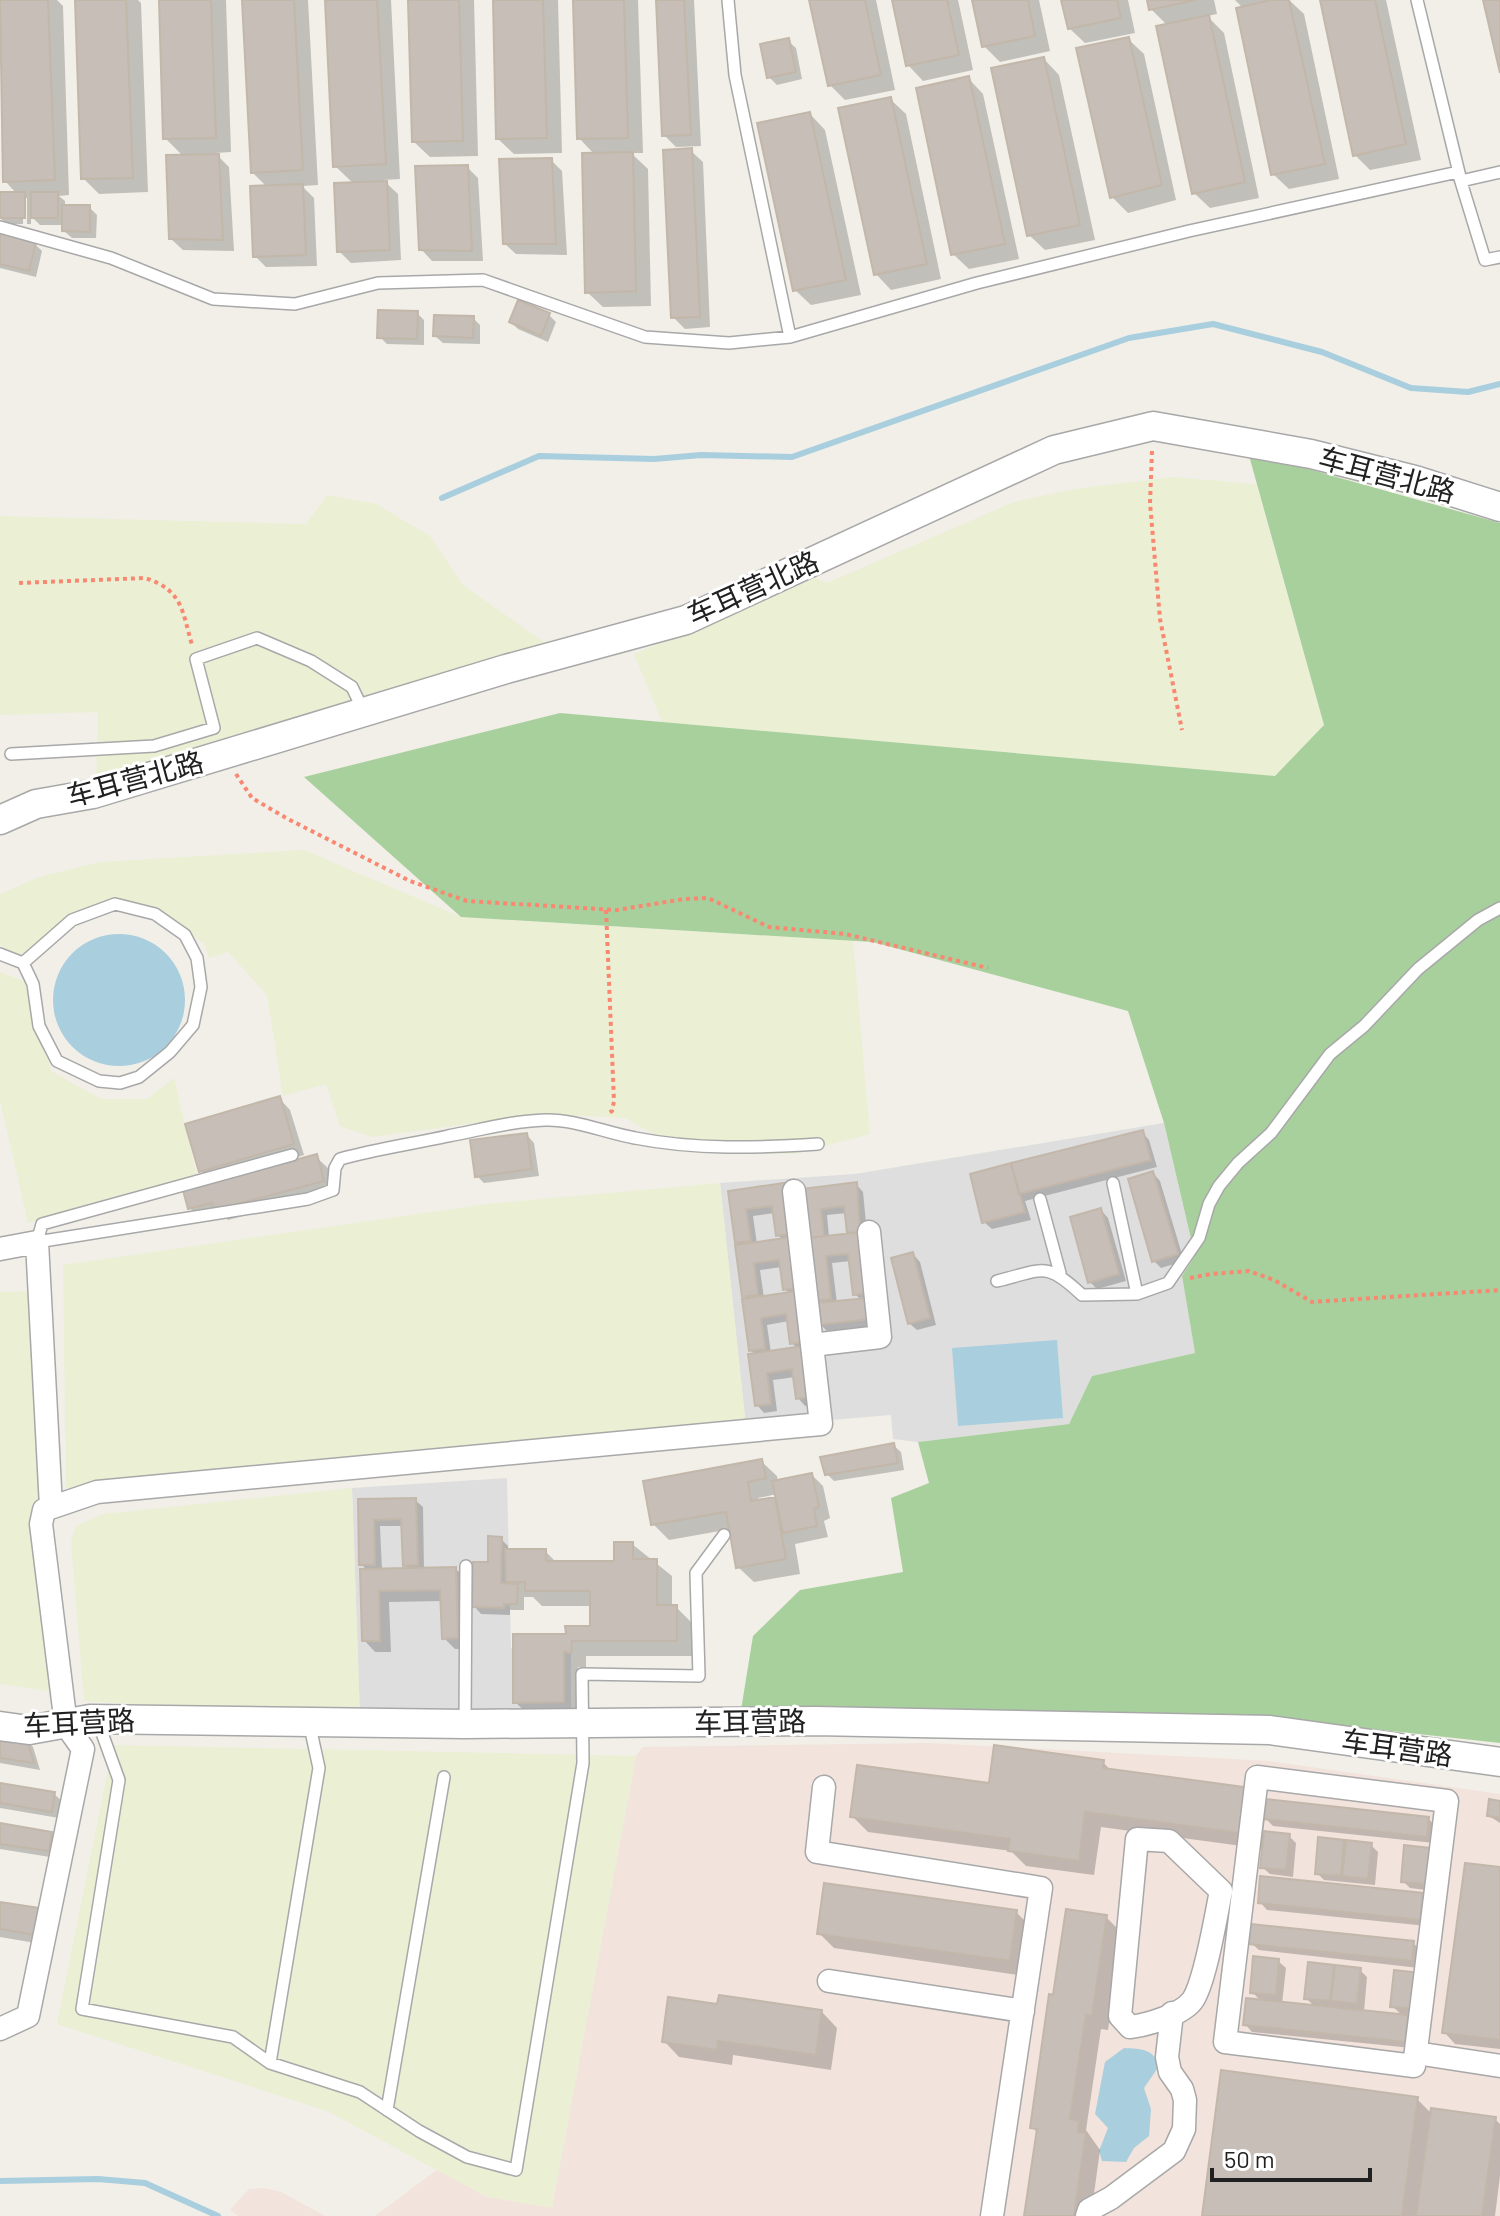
<svg xmlns="http://www.w3.org/2000/svg" width="1500" height="2216" font-family="Barlow,'Noto Sans SC',sans-serif">
<style>
.residential{fill:#dfdede}
.military{fill:#f2e3dc}
.farmland{fill:#ebefd4}
.forest{fill:#a8d09d}
.water{fill:#a9cede}
.shadow{fill:#0003;fill-rule:evenodd}
.lines{fill:none;stroke-linecap:round;stroke-linejoin:round}
.stream{stroke:#a9cede;stroke-width:6}
.building{fill:#c6beb7;stroke:#c3b7aa;stroke-width:2}
.service-casing{stroke:#a8a8a8;stroke-width:14}
.minor-casing{stroke:#a8a8a8;stroke-width:25}
.tertiary-casing{stroke:#a8a8a8;stroke-width:31}
.path{stroke:#f98871;stroke-width:4;stroke-dasharray:4 4;stroke-linecap:butt}
.service{stroke:#fff;stroke-width:11}
.minor{stroke:#fff;stroke-width:22}
.tertiary{stroke:#fff;stroke-width:28}
.labels{text-anchor:middle;stroke-width:6;stroke-linejoin:round;paint-order:stroke}
.street-label{font-size:28px;fill:#212121;stroke:#fff}
</style>
<rect width="100%" height="100%" fill="#f1efe8"/>
<path class="residential" d="M1164,1123l31,133 -13,20 13,77 -103,23 -23,48 -151,18 -25,-3 -2,-24 -145,12 -26,-244 135,-9z
M507,1478l4,170 60,2v65l-211,3 -8,-230z"/>
<path class="military" d="M930,1743l339,18 231,33v422h-1125l63,-47 49,28 65,10 84,-451 7,-9z
M264,2188l17,4 44,24h-87l-8,-6 19,-21z"/>
<path class="farmland" d="M1173,477l83,7 68,241 -49,51 -613,-54 -28,-68 182,-76 11,5 187,-81 60,-13z
M327,495l49,9 54,32 33,49 92,65 -459,134 2,-72 -98,3v-199l306,8z
M304,850l157,67 392,24 17,193 -75,20 -109,-2 -61,-34 -83,-4 -170,23 -32,-11 -14,-42 -43,12 -16,-101 -39,-43 -19,6 -5,-15 -54,-32 -55,1 -74,50 -21,-17v-51l39,-17 61,-15z
M0,972l24,9 27,90 50,28h46l27,-21 24,103 -170,42 -28,-123z
M720,1183l26,244 -518,40 -162,21 -3,-223 424,-61z
M39,1291l-1,208 -5,25 24,168 -57,-8v-392z
M352,1488l8,230 -276,-17 -13,-159 5,-16 27,-12z
M113,1745l523,11 -84,452 -65,-11 -160,-86 -270,-87z"/>
<path class="forest" d="M1248,452l252,71v1220l-227,-25 -532,-8 12,-74 47,-46 103,-18 -12,-74 38,-15 -11,-41 151,-18 23,-48 103,-23 -13,-77 13,-20 -31,-133 -36,-112 -255,-69 -412,-25 -157,-140 256,-64 715,63 49,-51z"/>
<path class="water" d="M53 1000a66 66 0 1 1 132 0a66 66 0 1 1-132 0Z
M1057,1340l6,78 -105,8 -6,-78z
M1124,2048c17,1 29,0 35,18l-15,22 7,21 -2,27 -15,12 -8,14 -24,-1 -3,-10 9,-23 -13,-14 10,-52z"/>
<path class="shadow" d="M0,0h57l6,6 6,189 -10,1 6,5v6h24l8,8 -1,23h-24l-8,-7v-6h-24l-9,-9v8h-4v-26h-4v26h-16l-7,-6v-24h17l-12,-13z
M77,0h61l3,3 7,189 -49,2 -16,-16z
M161,0h65l5,152 -16,1 14,14 5,84 -51,-1 -12,-11 13,-82 -19,-19z
M244,0h64l10,185 -16,1 12,12 3,68 -51,1 -11,-11 13,-68 -16,-16z
M327,0h64l9,179 -17,1 15,14 3,66 -50,3 -12,-12 15,-67 -19,-18z
M410,0h64l4,156 -48,1 -16,-15z
M495,0h63l4,153 -48,1 -16,-15z
M576,0h62l5,153h-12l17,16 3,137 -48,1 -16,-15 8,-137 -16,-17z
M658,0h36l7,146 -25,1 -12,-12z
M812,0h64l19,90 -50,10 -15,-15z
M894,0h64l15,70 -50,11 -15,-16z
M974,0h65l11,51 -50,11 -16,-16z
M1064,0h64l7,33 -50,10 -16,-15z
M1149,0h65l3,14 -10,2 17,17 35,165 -49,10 -16,-15 -26,-167 -17,-17z
M1235,0h54l15,14 35,165 -50,10 -16,-15 -30,-166z
M1322,0h64l35,160 -51,10 -15,-15z
M1128,39l16,15 32,146 -48,13 -16,-16z
M788,41l8,7 6,31 -25,6 -8,-8z
M1044,59l15,16 36,165 -50,10 -16,-15z
M968,78l15,16 36,165 -50,10 -16,-15z
M890,99l16,15 35,165 -50,11 -15,-16z
M810,114l15,16 36,165 -50,10 -16,-15z
M691,151l12,11 7,165 -25,2 -12,-12z
M551,160l11,11 5,84 -51,-1 -12,-11z
M467,167l11,11 5,83h-51l-11,-12z
M0,235l35,9 7,7 -6,26 -36,-9z
M417,313l7,7v25l-37,-1 -7,-7z
M549,315l7,7 -8,20 -30,-13 -7,-7z
M473,318l7,7v19l-37,-1 -8,-7z
M279,1098l11,12 14,45 -33,10 45,-8 12,11 6,24 -106,28 -7,-6 -20,5 -11,-11 24,-24 -13,-13z
M1142,1132l7,8 8,27 -132,34 6,19 -39,9 -8,-7 -12,-46z
M527,1135l7,8 5,33 -55,7 -7,-7z
M1153,1173l7,8 24,80 -23,7 -7,-7z
M856,1184l7,8 13,134 -49,5 -7,-7 3,-19 -5,-5 -15,-109zM847,1213l3,22 -21,2 -2,-22zM851,1261l4,33 6,6 -24,3 -5,-40z
M784,1185l34,219 -13,2 -7,-8 -3,-21 -22,3 4,31 -13,2 -7,-8 -2,-50 -4,-5 -3,-50 -4,-4 -14,-104zM775,1213l3,22 5,5 -26,4 -4,-28zM782,1267l3,22 5,5 -26,4 -4,-28zM789,1321l3,22 6,6 -27,4 -4,-28z
M1101,1210l7,8 18,63 -29,8 -7,-7z
M913,1254l7,8 16,63 -19,5 -8,-7z
M893,1445l8,7 3,18 -70,11 -7,-7z
M761,1461l16,15 1,6 34,-7 11,11 7,32 -6,3 4,16 -33,7 5,30 -46,8 -16,-15 -7,-38 -62,11 -16,-16zM777,1494l1,4 -19,4 -1,-4z
M415,1500l8,7 1,62h32l11,11 2,69h-14l-11,-11 -1,-37 -54,1 2,50h-16l-11,-12 4,-69 -7,-7 -1,-63zM380,1526h23l1,39 6,5h-28z
M501,1539l7,7v5h37l12,12h59l16,-19 40,32v31h4l16,16v33h-106v11h-8v50h-47l-16,-15 53,-66 24,-8v-22h-50l-9,-9h-9v13h-14v5l-29,-1 -7,-8z
M0,1736l25,3 8,8 7,23 -40,-7z
M1103,1762l9,10 139,18 16,17 161,11 7,8 -1,17 -161,-17 -8,-8 -2,15 26,3 7,7 -3,34 -23,-3 -8,-7 2,-18 -163,-22 -7,48 -68,-9 -15,-15 -143,-19 -16,-16z
M0,1785l54,9 8,7 -3,17 -59,-10z
M1500,1803v20l-11,-7z
M0,1825l51,9 8,7 -3,17 -56,-9z
M1320,1840l51,5 7,7 -3,33 -51,-5 -7,-7z
M1430,1850l4,41 -24,-3 -7,-7z
M1500,1869v180l-45,-5 -11,-12z
M1422,1894l7,8 -2,24 -160,-16 -7,-8z
M0,1904l47,41 -47,-8z
M1016,1912l16,16 -7,48 -191,-28 -15,-15z
M1106,1917l16,16 -14,97 -7,-1 -15,101 14,20 -9,66h-65l12,-83 -6,-6 23,-130z
M1251,1943h162l8,7 -2,18 -160,-18z
M1278,1961l8,7 -4,36 33,3 -9,-9 4,-33 50,5 7,7 -3,35 39,4 -11,-10 3,-34 28,44 -19,-2 10,10 -2,24 -160,-16 -7,-8 16,-23 -9,-9z
M719,2007l103,5 15,16 -6,42 -98,-15 -1,10 -53,-8 -15,-16z
M1417,2099l15,15 63,5 5,5v52l-5,40h-291z"/>
<g class="lines">
<path class="stream" d="M442,498l97,-42 115,3 47,-4 91,2 337,-119 84,-14 109,28 89,36 57,4 32,-8
M0,2181l98,-2 47,4 73,33"/>
</g>
<path class="building" d="M0,0h48l7,180 -52,2z
M75,0h51l7,178 -52,1z
M159,0h52l5,138 -53,1z
M242,0h52l9,170 -52,3z
M325,0h52l9,164 -53,3z
M408,0h51l4,141 -51,1z
M493,0h50l4,138 -51,1z
M573,0h51l4,138 -51,1z
M656,0h28l7,135 -29,1z
M809,0h56l16,75 -53,11z
M892,0h55l12,55 -53,11z
M972,0h56l7,36 -53,11z
M1061,0h56l4,18 -53,11z
M1147,0h49l-47,10z
M1271,0h18l36,164 -54,11 -35,-167z
M1320,0h55l31,144 -53,12z
M1483,0h17v73z
M1209,15l36,167 -53,12 -36,-168z
M1129,37l33,148 -52,13 -34,-150z
M789,38l7,34 -29,6 -7,-34z
M1044,57l36,168 -53,11 -36,-168z
M969,76l36,168 -54,11 -35,-167z
M891,97l36,167 -53,11 -36,-167z
M810,112l36,168 -53,11 -36,-168z
M692,148l8,169 -29,1 -8,-168z
M633,152l3,139 -51,2 -3,-140z
M219,154l4,86 -54,-1 -3,-84z
M552,158l4,86h-53l-4,-85z
M468,165l4,86 -53,-1 -4,-84z
M387,181l3,69 -53,2 -3,-69z
M303,184l3,71 -53,2 -3,-71z
M0,192h25v26h-25z
M31,192h27v26h-27z
M62,205h28v27l-28,-1z
M0,233l36,9 -7,29 -29,-7z
M518,300l32,13 -9,23 -32,-14z
M378,310l40,1 -1,28 -40,-1z
M434,315l40,1 -1,22 -40,-2z
M280,1096l14,48 -95,28 -14,-48z
M1143,1130l8,30 -132,34 -8,-31z
M527,1133l5,36 -57,8 -5,-37z
M317,1154l7,27 -110,29 -2,-7 -24,6 -5,-19z
M1011,1163l14,49 -43,11 -12,-49z
M1153,1171l25,83 -26,8 -24,-83z
M857,1182l3,50 -13,1 -3,-27 -23,3 3,27 -15,2 -8,-49z
M784,1183l7,51 -15,2 -4,-30 -26,3 5,32 -16,2 -7,-52z
M1101,1208l18,66 -31,9 -18,-66z
M860,1232l7,61 -14,2 -5,-41 -22,2 5,43 -15,2 -7,-63z
M792,1237l7,51 -16,2 -4,-30 -25,3 4,32 -16,2 -7,-52z
M913,1252l17,66 -22,6 -17,-66z
M798,1291l7,51 -15,2 -4,-30 -25,4 4,31 -16,2 -7,-52z
M867,1298l2,21 -51,6 -2,-22z
M804,1346l8,51 -16,2 -4,-30 -25,4 4,31 -16,2 -7,-52z
M894,1443l4,20 -73,12 -5,-18z
M762,1459l4,19 -18,4 3,19 24,-4 11,62 -50,9 -10,-56 -75,13 -8,-44z
M812,1473l7,34 -5,2 3,17 -34,7 -11,-52z
M416,1498l2,67 -15,1 -2,-47 -27,1 1,45h-16l-1,-66z
M488,1536l14,1 -1,46 17,1 -1,20h-13v4l-32,-1 1,-45h15z
M614,1542h19v17h24v46h20v36h-105l-1,12 -7,-1v50l-51,1v-69h53l-1,-8h25v-35h-65v-9h-19l-1,-33h41v12h68z
M456,1567l2,71 -16,1 -2,-49 -61,1 1,50h-18l-2,-72z
M0,1734l26,3 8,26 -34,-5z
M994,1745l110,15 -1,8 149,20 -6,46 -161,-22 -6,49 -71,-10 2,-12 -160,-22 7,-52 132,18z
M0,1783l55,9 -3,20 -52,-9z
M1266,1799l163,18 -2,20 -163,-18z
M1489,1799l11,2v17l-13,-2z
M0,1823l52,9 -3,19 -49,-7z
M1264,1831l26,3 -4,36 -26,-2z
M1318,1837l26,3 -3,36 -26,-2z
M1346,1840l26,3 -4,36 -26,-3z
M1404,1845l26,3 -3,36 -26,-2z
M1465,1863l35,4v173l-58,-7z
M1260,1876l163,17 -3,27 -162,-17z
M824,1883l193,27 -7,51 -193,-27z
M0,1902l40,6 -4,27 -36,-6z
M1066,1909l41,6 -15,101 -6,-1 -16,104 9,2 -1,11 8,1 -12,83h-50l13,-87 -7,-1 19,-134 4,1z
M1251,1924l163,17 -2,20 -163,-17z
M1253,1956l26,3 -3,36 -26,-2z
M1308,1962l26,3 -4,36 -26,-2z
M1335,1965l26,3 -4,36 -26,-3z
M1394,1970l26,3 -4,36 -26,-2z
M719,1995l103,15 -6,45 -98,-14 -1,9 -55,-8 6,-45 49,7z
M1246,1998l162,17 -3,27 -162,-17z
M1221,2070l197,27 -16,119h-200z
M1431,2108l65,9 -14,99h-66z"/>
<g class="lines">
<defs>
<path id="service" d="M728,0l7,75 55,262
M1417,0l44,181 39,-9
M0,227l111,31 102,41 82,5 83,-21 105,-3 162,57 84,6 61,-6 187,-54 212,-52 269,-59 27,88 15,-3
M11,754l143,-8 60,-18 -18,-69 61,-21 54,23 41,26 11,23
M0,954l23,9 10,21 6,42 18,35 42,20 21,2 19,-6 31,-25 23,-27 8,-38 -4,-29 -12,-23 -30,-21 -40,-10 -43,16 -49,43
M292,1155l-250,69 -5,18 271,-43 25,-9 2,-22 5,-9c36,-10 72,-15 108,-23 32,-6 64,-15 97,-16 30,-1 61,13 90,18 61,12 122,10 183,6
M1113,1183l24,111
M1040,1199l20,74
M997,1281c46,-11 48,-21 85,14l55,-1 31,-11 31,-45 10,-34 10,-18 19,-23 33,-30 59,-79 34,-28 54,-57 60,-49 22,-12
M98,1722l21,58 -37,229 151,28 37,26 90,29 59,39 48,26 49,13 67,-407 -1,-89 117,2 -3,-103 28,-38
M465,1723l1,-157
M270,2063l49,-295 -10,-46
M387,2110l57,-333"/>
<path id="minor" d="M794,1191l18,154
M0,1249l37,-7 14,265
M1257,1777l190,24 -33,265 -189,-24z
M824,1787l-7,65 224,36 -49,328
M1137,1839l32,2 52,50c-5,24 -16,93 -29,110 -11,14 -45,24 -62,26l-10,-11z
M829,1981l194,30
M0,2029l28,-13 55,-267 -17,-24 -25,-201 3,-14 53,-18 724,-68 -9,-79 68,-8 -11,-105
M1416,2053l84,13
M1087,2216l2,-6 22,-12 63,-47 10,-22 1,-29 -3,-11 -12,-17 -3,-15 5,-44"/>
<path id="tertiary" d="M0,820l36,-16 57,-10 413,-125 180,-49 368,-170 99,-24 158,28 104,26 85,27
M0,1726l29,4 61,-11 375,5 350,-3 455,9 230,32"/>
</defs>
<use href="#service" class="service-casing"/>
<use href="#minor" class="minor-casing"/>
<use href="#tertiary" class="tertiary-casing"/>
<path class="path" d="M1152,451l-2,52 10,116 22,111
M19,583l126,-5c38,12 37,33 47,67
M236,774l16,24 36,21 122,62 57,20 150,9 67,-11 24,-1 61,29 76,7 143,34
M606,910l8,191 -2,10 -5,3
M1190,1278l21,-4 38,-3 25,9 38,22 188,-12"/>
<use href="#service" class="service"/>
<use href="#minor" class="minor"/>
<use href="#tertiary" class="tertiary"/>
</g>
<g class="labels">
<g class="street-label">
<text transform="translate(1387 475) rotate(15)" y="10">车耳营北路</text>
<text transform="translate(753 588) rotate(-24)" y="10">车耳营北路</text>
<text transform="translate(135 779) rotate(-15)" y="10">车耳营北路</text>
<text transform="translate(750 1722) rotate(-1)" y="10">车耳营路</text>
<text transform="translate(79 1723) rotate(-3)" y="10">车耳营路</text>
<text transform="translate(1397 1748) rotate(8)" y="10">车耳营路</text>
</g>
</g>
<path d="M1212 2168v12h158v-12" fill="none" stroke="#212121" stroke-width="4"/>
<text x="1224" y="2168" font-size="24" fill="#212121" stroke="#ffffff" stroke-width="6" paint-order="stroke">50 m</text>
</svg>
